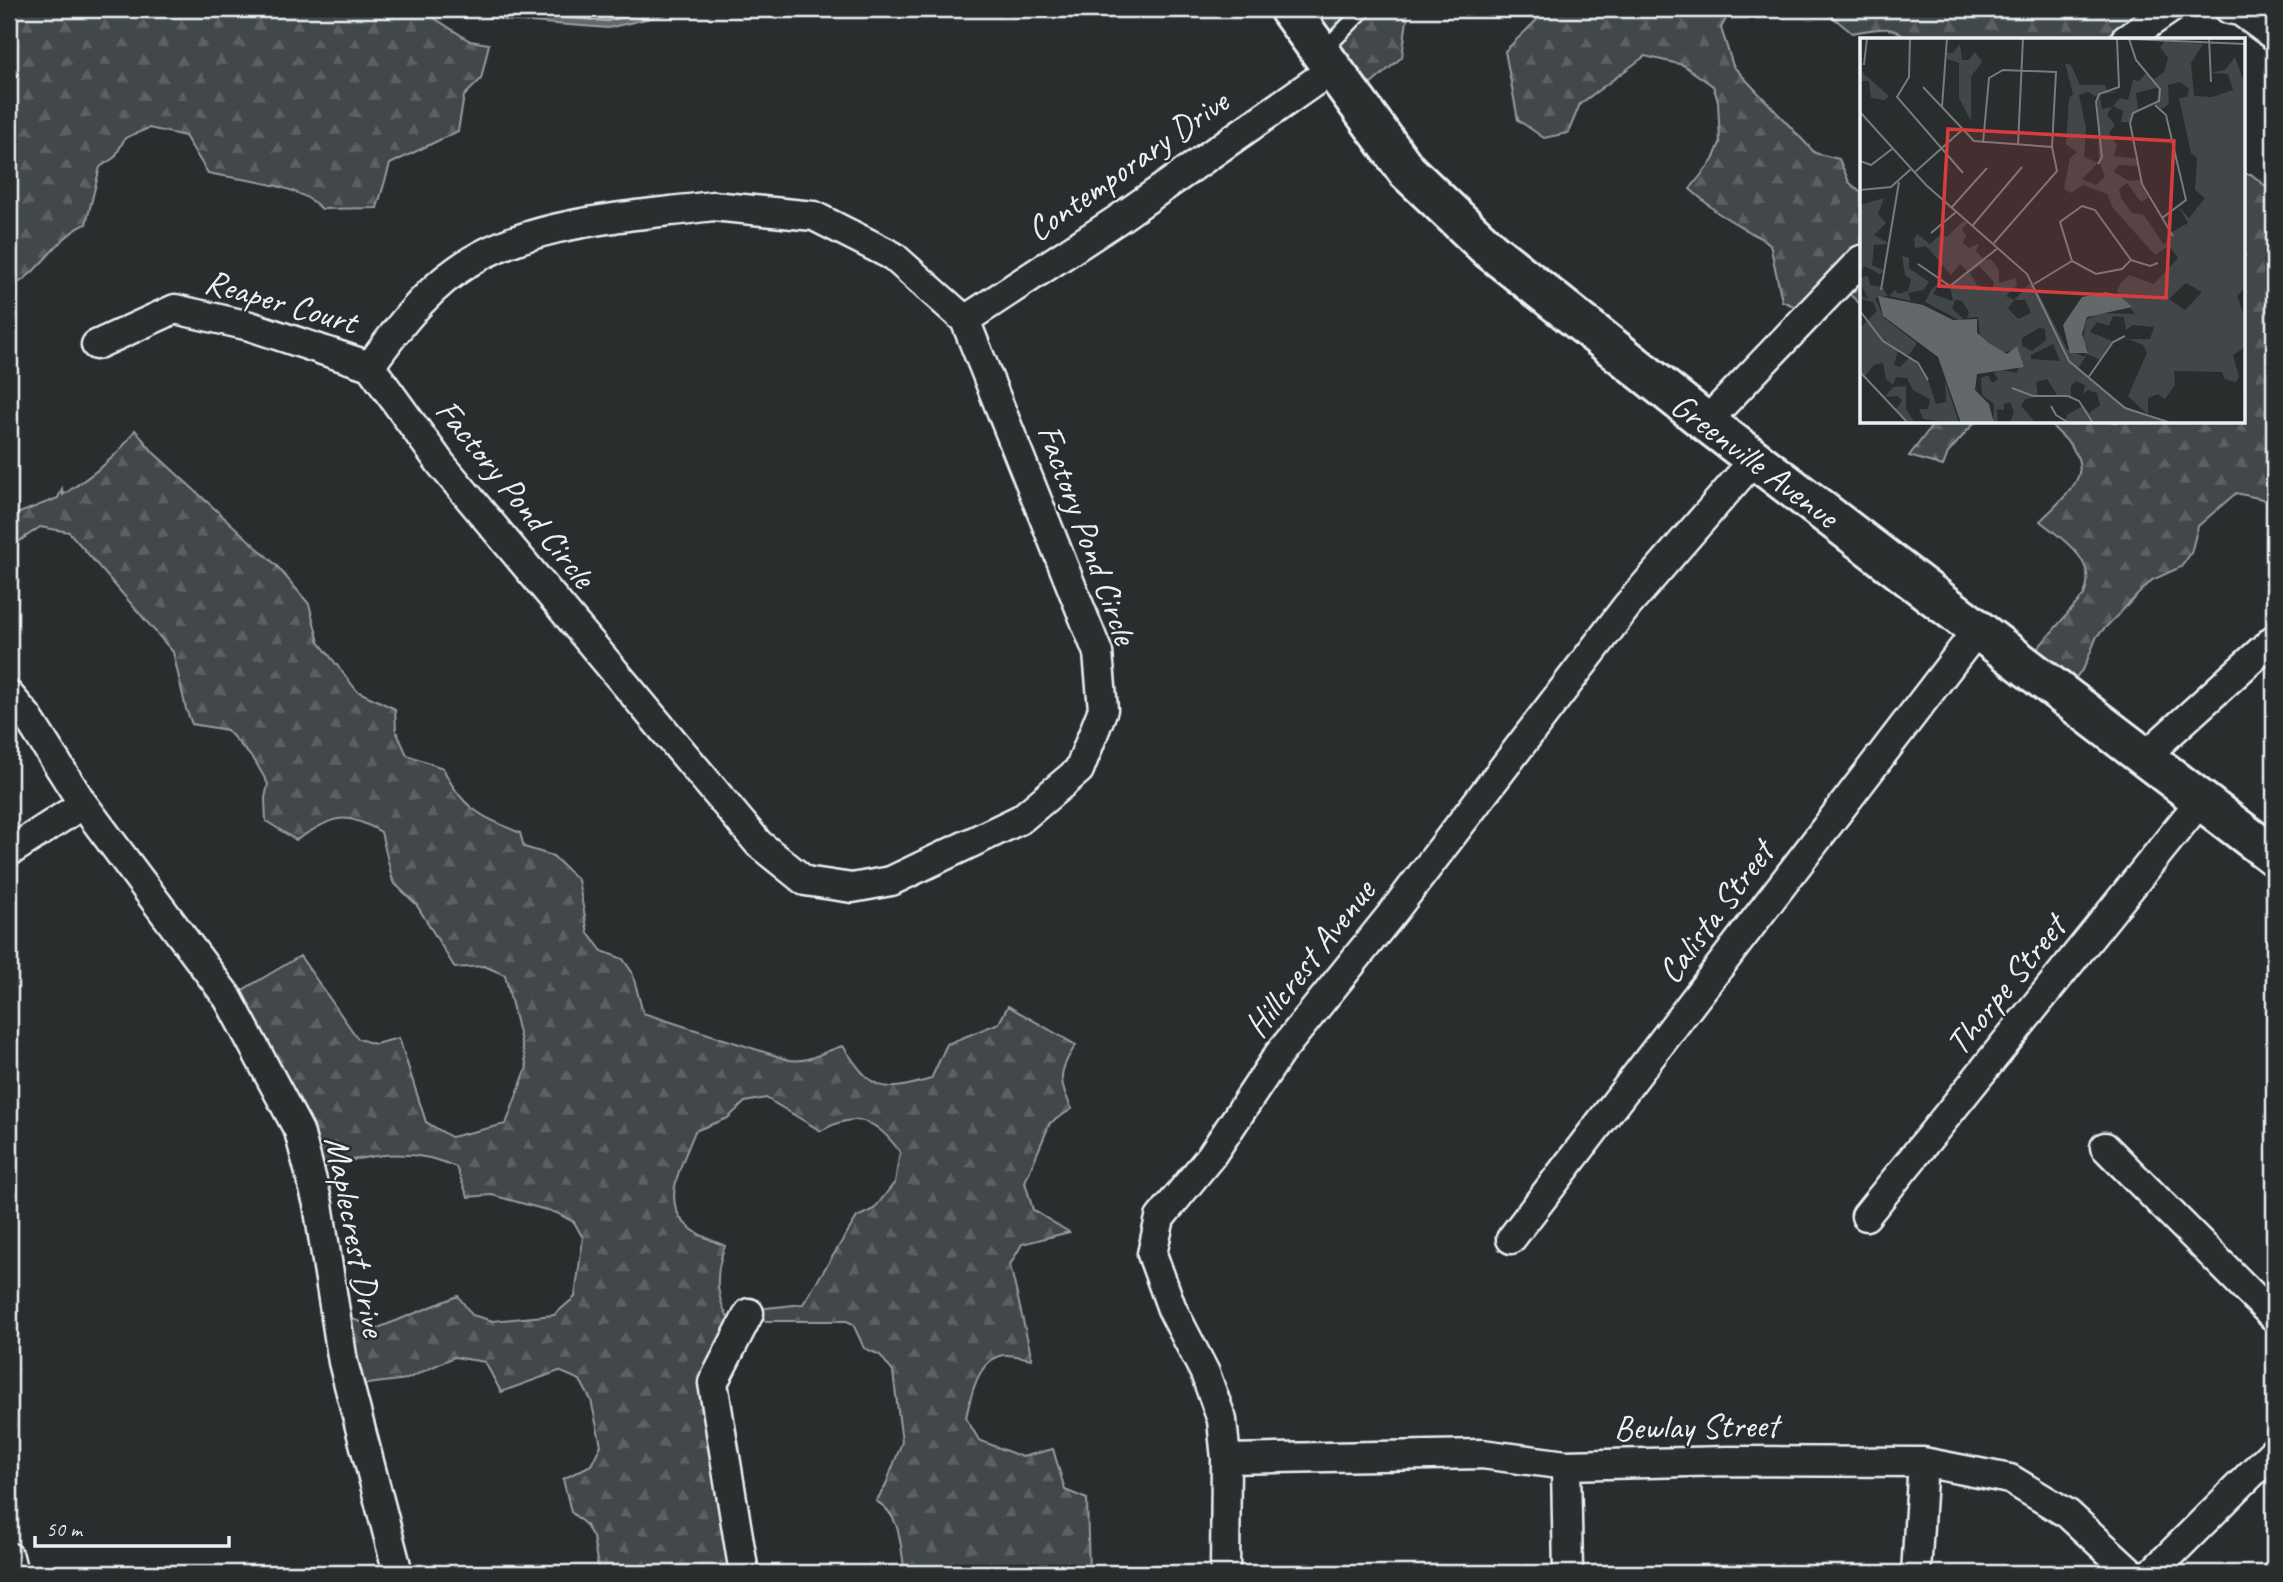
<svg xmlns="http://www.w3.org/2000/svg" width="2283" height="1582" font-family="Caveat,sans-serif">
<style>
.forest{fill:url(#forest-firs);stroke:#959ca0;stroke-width:2}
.water{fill:#63686b;stroke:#989fa3;stroke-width:2}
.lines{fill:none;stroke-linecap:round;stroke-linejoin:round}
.shore{stroke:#b3bac0;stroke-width:2}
.service-casing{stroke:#e8f1f8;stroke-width:19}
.minor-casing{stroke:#e8f1f8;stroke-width:33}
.secondary-casing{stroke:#e8f1f8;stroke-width:44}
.service{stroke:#2a2d2e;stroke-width:14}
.minor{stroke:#2a2d2e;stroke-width:28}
.secondary{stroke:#2a2d2e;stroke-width:38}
.labels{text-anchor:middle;stroke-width:5;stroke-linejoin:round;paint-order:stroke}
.street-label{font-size:35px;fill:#e8f1f8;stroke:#2a2d2e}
.inset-road{fill:none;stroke:#767b7f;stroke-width:2}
.view{fill:#d83c3d;fill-opacity:0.15;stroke:#d83c3d;stroke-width:3.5}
.inset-edge{fill:none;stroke:#e8f1f8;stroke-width:3.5}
</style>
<defs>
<pattern id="forest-firs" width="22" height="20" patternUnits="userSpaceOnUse" patternTransform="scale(1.75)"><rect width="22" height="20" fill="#424648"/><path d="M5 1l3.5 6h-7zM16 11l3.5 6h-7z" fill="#5d6163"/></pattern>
</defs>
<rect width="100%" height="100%" fill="#2a2d2e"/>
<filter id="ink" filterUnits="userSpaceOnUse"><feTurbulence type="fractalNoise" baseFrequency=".0143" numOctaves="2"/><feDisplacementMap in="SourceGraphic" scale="14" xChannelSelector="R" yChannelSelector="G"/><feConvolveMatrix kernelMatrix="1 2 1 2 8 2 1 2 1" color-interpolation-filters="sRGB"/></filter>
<g filter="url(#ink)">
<path class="forest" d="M9,9h411l50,32 19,3 -8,35 -17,17 -6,35 -68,33 -13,44 -55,1c-27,-27 -78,-28 -114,-36l-23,-37 -36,-8 -24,10 -10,19 -15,10 -14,57c-33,15 -44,49 -77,64z
M1286,9h125l-3,3 -6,45 -49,43z
M1548,9h183l-10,19 12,38 82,87 24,6 10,23 12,11v112l-19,-18 -29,27 -31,-13 -12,-57 -52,-31 -28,-24 23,-29 7,-17 -2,-42 -5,-15 -30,-21 -38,-9 -65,48 -12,29 -24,5 -26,-18 -13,-69z
M1823,9h353l-44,31h-225c-14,-18 -35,-10 -55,-7z
M2243,174h8l23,19 -2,33 2,4v279l-12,-10 -26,-6 -38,33 -7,27 -10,14 -29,13 -55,56 -13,32 -25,28 -35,-32 60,-69c15,-34 -21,-55 -44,-74 43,-41 59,-55 7,-99h196z
M1935,422h40l-27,31 -5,13 -34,-10z
M135,430l19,23 122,112 33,39 10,38 38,49 38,18 1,22 11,24 36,13c19,41 38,48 77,65l4,14 29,9 25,24 10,53 14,18 21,8 9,13 11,41 146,47c21,3 34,-9 54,-14 30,45 37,48 88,33l16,-35 52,-21 9,-17 68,39c-18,26 -18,36 -4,64l-22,14 -25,59 8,28 36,22 -47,12 -12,21 22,94c-8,-1 -20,-5 -28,-4 -26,3 -34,43 -38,63l13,22 43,17 31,-8 12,41 22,9 2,74h-184c-5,-27 -3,-58 -29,-72l9,-14 17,-45 -9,-70 -13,-17 -16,-7 -11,-24 -6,-3h-98l8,-12 46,-5 54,-87 17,-8 21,-27 5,-30c-23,-32 -43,-42 -79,-21l-55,-33 -21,4 -17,16 -33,13c-11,30 -38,72 -5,97 9,8 24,13 35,18 -12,31 -9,56 10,83l-22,58 32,186h-146l-6,-36 -8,-13 -14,-12 -8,-33 28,-14 10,-20 -10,-45 -11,-20 -21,-9 -58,21 -16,-30 -31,-5 -47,22 -55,7 -17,-73 43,15 80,-32 14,19 21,6 61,-6 21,-18 8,-59 -9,-16 -17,-9 -65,-18 -24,2 -12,-30c-51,-23 -92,-10 -144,3l-76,-176 64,-38 58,83 17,5 24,-6 27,84 25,15 55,-13 21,-57 -22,-92 -21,-9 -29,2 -39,-64 -23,-22 -12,-50c-40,-23 -48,-14 -85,8l-30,-19 -1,-23 3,-14 -13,-23 -28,-31 -35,-6 -6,-15 -13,-57 -104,-120 -29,-5 -31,21v-31l49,-19 4,-9 1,6c27,-19 55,-37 72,-65z"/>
<path class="water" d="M470,9h219l-81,19 -105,-8z"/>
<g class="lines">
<path class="shore" d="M492,9l13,4 102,8 52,-12"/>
<defs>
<path id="service" d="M1323,51l41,-42"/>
<path id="minor" d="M2229,9l11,2 34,25
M2125,40l45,-31
M713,206l101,10 79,40 72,64 133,333 5,56 -24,61 -58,49 -130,62 -39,7 -47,-7 -46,-37 -318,-380 -71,-98c24,-33 52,-71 86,-95 69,-51 175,-54 257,-65z
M965,320l152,-100 214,-150
M96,345l79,-36 75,17 120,40
M1706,422l155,-162
M9,695l18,21 56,88 145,194 71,133 19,73 25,158 55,211
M2144,757l130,-118
M9,852l74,-48
M2105,1147l169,170
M1866,1216l335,-416
M1511,1239l467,-610
M1226,1459l256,-5 84,11 162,-4 195,1 87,17 58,35 64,59
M1566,1465l2,108
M9,1557l4,16
M744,1573l-31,-190 36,-70
M1225,1573l1,-114 -4,-39 -17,-47 -33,-64 -20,-55 8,-36 51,-62 68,-102 115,-143 233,-305 127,-146
M1916,1573l7,-111
M2152,1573l122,-122"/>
<path id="secondary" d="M1289,9l118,162 83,79 216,172 568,434"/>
</defs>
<use href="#service" class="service-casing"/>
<use href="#minor" class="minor-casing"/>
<use href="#secondary" class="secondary-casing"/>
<use href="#service" class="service"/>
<use href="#minor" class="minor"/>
<use href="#secondary" class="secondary"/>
</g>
</g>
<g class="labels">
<g class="street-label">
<text transform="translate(1127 165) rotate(-35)" y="12">Contemporary Drive</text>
<text transform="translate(281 301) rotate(16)" y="12">Reaper Court</text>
<text transform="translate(1755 460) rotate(37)" y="12">Greenville Avenue</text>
<text transform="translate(516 493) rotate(51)" y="12">Factory Pond Circle</text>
<text transform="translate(1088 534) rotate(70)" y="12">Factory Pond Circle</text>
<text transform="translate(1715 912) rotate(-53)" y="12">Calista Street</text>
<text transform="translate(1309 958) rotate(-52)" y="12">Hillcrest Avenue</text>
<text transform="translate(2005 985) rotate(-51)" y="12">Thorpe Street</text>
<text transform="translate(356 1236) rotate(79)" y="12">Maplecrest Drive</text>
<text transform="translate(1696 1426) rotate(-1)" y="12">Bewlay Street</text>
</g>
</g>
<g transform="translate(1860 38)">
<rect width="385" height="385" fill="#2a2d2e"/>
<path d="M305,3l38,3 -12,19 3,33 18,1 21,-7 -5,-16 -18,-1 15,-3 10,-13 10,28v203l-8,8 8,22v29l-12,8 6,22 -3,5 -11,-3 -3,-7 -48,-1 1,14 -10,14 -7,-5 -10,4v17l-20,-19 19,-43 -4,-8 -15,-6h22l4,-12 -21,-2 -7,5 -2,-13 -11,-1 -4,10 -12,-4 -7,10 22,9 -12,19 -13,-6 -9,15 50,40 38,14h-96l-5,-3 3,-6 15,-8 6,7 11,-8 -3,-12 -9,-3 -5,4 2,-9 -9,-4 -5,5v12l-14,-3 -10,-16 -11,3 2,14 -13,3 -4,7 15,17h-26l4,-12 -4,-9 -6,2v6l-7,-1 1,14h-5l1,-19 -12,-9 -1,-17 7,-3 4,8 6,-4 -4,-6 7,-3 16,3 4,-15 -6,-9 -12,4 -23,-17 -2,-19 -11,1 2,-6 -7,-11 -7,-1 -3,8 11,11 -4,1 -34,-18 6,-12 9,-8 -7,12 20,7 -3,-15 19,-13 -9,-9 -9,11 -25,-29 -11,2 -1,-9 3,-5 13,10 11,-10 6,3 16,-16 6,1 -7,7 4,7 -3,7 6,5 10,-5 -3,8 8,9 7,-1 8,11v13l17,-5 1,7 -11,11 8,4 18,-19 35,68 17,8 4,-7 -5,-10 3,-20 13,-7 36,1 -18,-23 4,-8 8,-8 25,9 24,-26 -9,-12 -14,9 -42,-47 -6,-14 -24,-9 -12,8 -7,-4 6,-31 7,-6 -11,-8 3,-46 4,-4 -8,-31 6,2 9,20h25l2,6 10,1 -16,2 -1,4 2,11 10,-2 -5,8 8,10 -6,8 8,12 -3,11 24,3 1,7 -21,-1 -4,7 15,9 12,-1 7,18 -7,4 -14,-19 -8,6 2,9 11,15 12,2 20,30 8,-13 16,-9 -9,-16 10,11 16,-20 -10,-8 2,-32 -6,-5 -12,-55 8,-1 2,-8 -9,-7 -12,3 1,19 -7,5 -6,-4 3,-18 -23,6 2,16 -9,13h-8l2,-11 -10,-5 7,-8 8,2 5,-20 6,1 7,-8 8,6 10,-7 4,-14 -8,-11zM228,54l9,5 2,65 6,14 -9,9 -14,-6 16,-16 -14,-6 2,-29 -7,-33zM119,228l15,16 -2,8 -15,-5 -7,-12zM326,245l16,9 -17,18 -16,-11zM154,262h11l6,13 -13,6 -10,-11zM179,290l6,1 1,11 -14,11 -10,-5v-8zM193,306l7,17 -29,-2v-4zM100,6l2,16h7l6,-8 7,10 -11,15v44l-12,-23v-35l-12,-4v-6h6zM0,25h4l-4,5 4,6 25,22 -4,4 -14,-2 -2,-17h-9zM24,160l-6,16 8,9 -12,12 16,9 -16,1 -2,20 13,6 -6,3 -14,-8 -5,6v-67zM42,218l7,2v10l20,14 -6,8 -15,3 3,8 -22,-5 6,-6 3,4 10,-3 3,-12 -6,-4zM8,238l2,9 12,2 6,9 -13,2 9,20 33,25 -8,12 -11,-4 -4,14 6,2 11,-11 17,24 8,24 10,-2 -1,-22 14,43 -36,-4 -4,-10h9l2,-10 -17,-9 -6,-12 -11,-1 -3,8 -7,-6 -3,-16 -9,2 -10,12 -4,-5v-44l17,-17 -4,-9 -13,-3v-4l8,4 -7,-15 1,-7zM46,348v23l9,14h-8l-11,-14 6,-8 -4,-5 -13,1 8,-10z" fill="#424648" fill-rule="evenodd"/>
<path d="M246,254l13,3 13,12 -45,10 -5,17 6,19h-18l-7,-28 19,-28zM18,258l45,9 30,15 24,-1v14l12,10 18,11 10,-8 7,21 -47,7 -2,16 14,14 5,19h-33l-23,-66 -55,-41z" fill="#63686b"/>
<path class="inset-road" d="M50,0l-1,39 -12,20 66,76M246,0l139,6M349,0l2,44M269,1l7,21 24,29 -1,12 -26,12 -3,10 12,61 31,52M4,27l3,-27M63,49l51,54 78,6M295,67l11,10 20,85 -24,18M82,69l5,-69M0,74l66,73 101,89 42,87 56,47 46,15M123,105l6,-65 14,-8 53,2 -4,75 5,24 -63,72M158,107l5,-107M0,123l11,4 21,-16M238,126l4,-7 -6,-55 3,-8 20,-7 -2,-48M55,134l47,-42M0,152l31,-3 20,-18M222,168l13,4 36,50 -9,9 -26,5 -24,-13 -12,-39zM92,169l35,-39M113,187l49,-58M71,195l25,-21M271,222l19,6 8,-3M58,226l32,22 48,-38M174,246l38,-23M21,252l18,-108M0,273l23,30 35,22 10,17M0,334l48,51M228,340l25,-36 12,-6M152,350l21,8h35l11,5 14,22M191,368l5,9 13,8"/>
<path class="view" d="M88,91l226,12 -8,157 -227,-12z"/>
<rect width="385" height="385" class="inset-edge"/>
</g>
<rect width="2283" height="1582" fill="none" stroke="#2a2d2e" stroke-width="35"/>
<rect x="18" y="18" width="2248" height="1547" fill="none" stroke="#e8f1f8" stroke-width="2.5" filter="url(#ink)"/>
<path d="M35 1536v10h194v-10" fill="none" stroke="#e8f1f8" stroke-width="3.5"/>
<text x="46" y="1536" font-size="21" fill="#e8f1f8" stroke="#2a2d2e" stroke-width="5" paint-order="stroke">50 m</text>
</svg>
